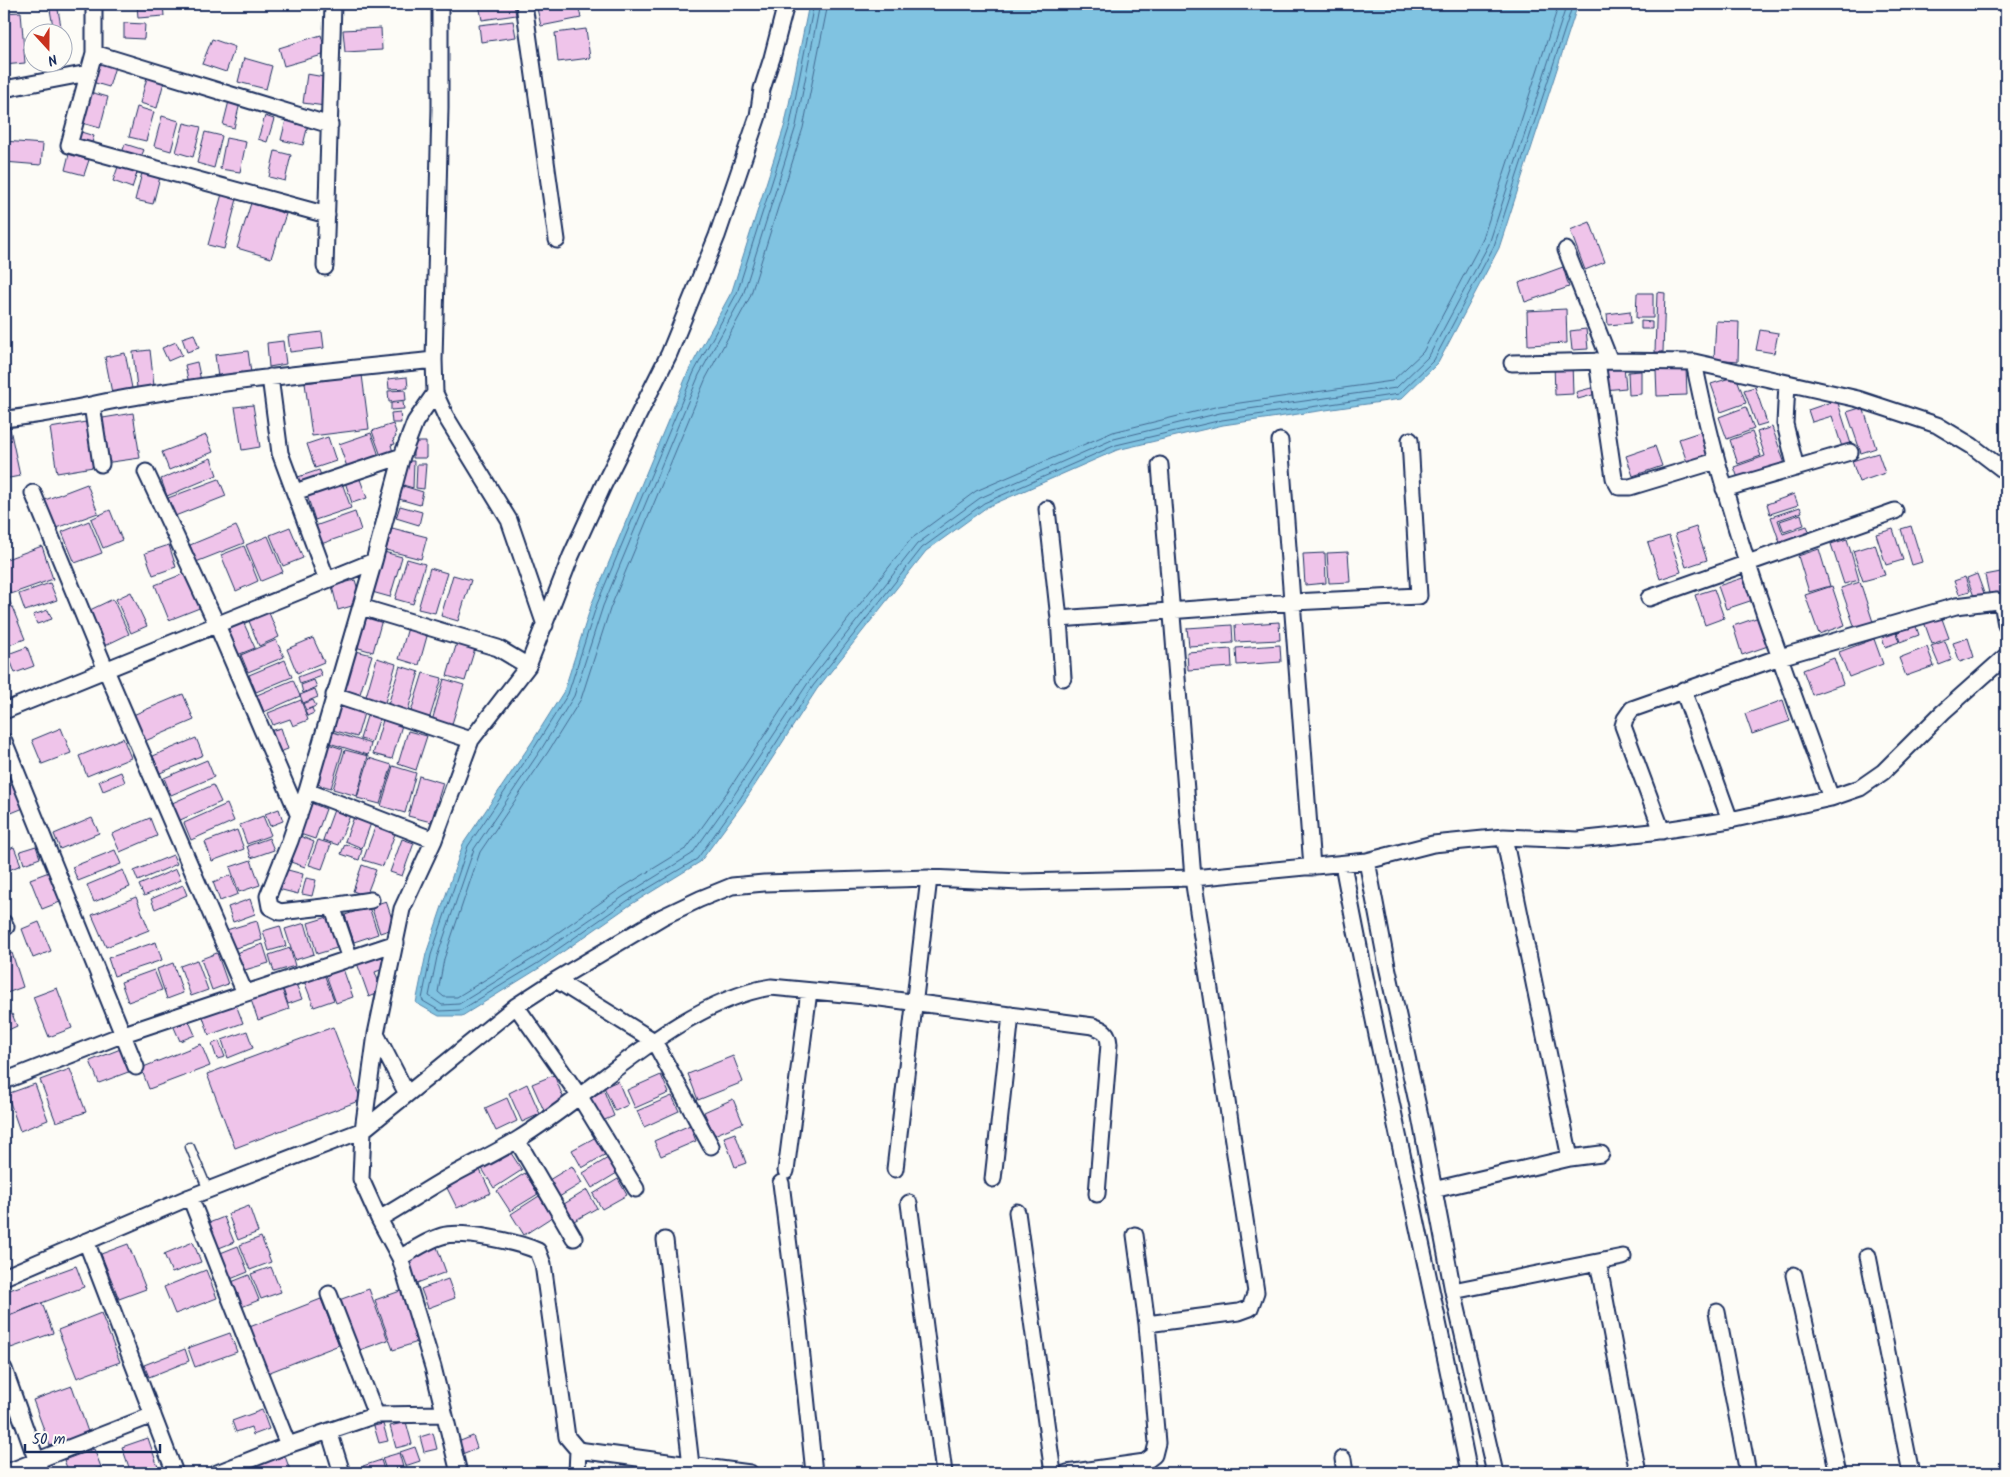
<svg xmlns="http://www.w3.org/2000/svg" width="2010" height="1477" font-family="Kalam,sans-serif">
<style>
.water{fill:#80c3e1;stroke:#5888ad}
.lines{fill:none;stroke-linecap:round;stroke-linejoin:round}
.shore{stroke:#436a92;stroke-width:1}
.building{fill:#efc4ea;stroke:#1b2f5e}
.lane-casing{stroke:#1b2f5e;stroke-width:11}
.street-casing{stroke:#1b2f5e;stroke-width:19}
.lane{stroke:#fdfcf7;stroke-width:8}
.street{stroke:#fdfcf7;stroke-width:15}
</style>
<rect width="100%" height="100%" fill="#fdfcf7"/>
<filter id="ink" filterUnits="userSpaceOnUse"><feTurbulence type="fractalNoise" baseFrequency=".02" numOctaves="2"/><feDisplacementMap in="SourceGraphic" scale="10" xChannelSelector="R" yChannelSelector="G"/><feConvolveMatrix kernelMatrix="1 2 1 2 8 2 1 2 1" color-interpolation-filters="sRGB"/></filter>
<g filter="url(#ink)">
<path class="water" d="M809,4h769l-79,244 -61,115 -37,36 -178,26 -106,25 -130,57 -61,44 -109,138 -73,113 -44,60 -70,43 -89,62 -79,49h-23l-23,-13 10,-49 37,-110 69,-102 32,-51 28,-88 97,-233 43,-79 53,-167z"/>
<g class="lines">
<path class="shore" d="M814,4l-24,121 -53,168 -43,79 -97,232 -29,90 -32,51 -68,101 -37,109 -9,44 1,2 17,10 21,-1 77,-47 89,-62 70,-42 43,-60 73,-113 109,-138 62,-45 132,-58 106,-25 177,-26 35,-34 60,-114 79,-242
M820,4l-24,122 -53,169 -44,80 -96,231 -29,90 -32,52 -68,101 -37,108 -8,39 13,9 17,-1 75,-46 90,-62 68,-42 42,-59 74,-112 109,-139 63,-46 134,-59 106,-26 176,-25 33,-32 60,-112 78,-240
M828,4l-25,124 -53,169 -44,81 -96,231 -29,90 -33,53 -68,100 -36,107 -6,33 6,5h13l73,-45 90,-63 67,-41 41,-57 74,-113 109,-139 65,-48 137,-59 106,-26 173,-25 31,-29 59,-111 77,-237"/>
</g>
<path class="building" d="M49,4h8l5,28h-8z
M137,4h26l1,12 -26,2z
M479,4h35l2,11 -34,5z
M536,4h42l3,14 -40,8z
M21,12l4,51 -21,2v-52z
M513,21l3,16 -35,5 -2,-17z
M124,23l21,1 -1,15 -20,-1z
M381,28l1,22 -37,2 -2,-22z
M586,29l4,29 -32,4 -3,-29z
M321,35l5,19 -42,12 -5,-18z
M212,39l23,8 -9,25 -24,-8z
M99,58l17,5 -7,24 -17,-5z
M244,58l28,8 -6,23 -28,-7z
M44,62h14l1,6 -13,3z
M148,74l17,4 -8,30 -17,-5z
M307,74l23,4 -5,28 -22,-3z
M90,92l18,5 -8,31 -18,-5z
M229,101l11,2 -6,25 -11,-3z
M137,107l17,5 -8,29 -17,-4z
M162,116l17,5 -8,30 -17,-5z
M265,116l9,3 -7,23 -9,-3z
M286,120l22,5 -5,20 -22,-5z
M184,123l17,4 -8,30 -17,-5z
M78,131l16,5 -4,13 -16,-4z
M205,132l17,4 -8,32 -17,-5z
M226,138l20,4 -6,30 -20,-3z
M4,141l39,3 -2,21 -37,-3z
M125,144l19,6 -4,9 -18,-6z
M275,151l16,4 -6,26 -16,-4z
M69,154l20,6 -5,15 -19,-5z
M119,164l19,6 -6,18 -19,-7z
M142,173l18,4 -7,27 -18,-4z
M223,190l15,5 -14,54 -16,-4z
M251,203l35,11 -15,44 -34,-10z
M1590,222l15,40 -20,8 -15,-40z
M1563,267l6,20 -44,15 -6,-19z
M1657,292l8,1 -2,59h-8z
M1637,293h16v25h-17z
M1566,309l1,34 -39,2 -1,-34z
M1630,311l1,12 -23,2 -1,-11z
M1641,321l11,1v7h-11z
M1716,321l23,1 -1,39 -24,-2z
M1586,329l2,20 -16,1 -2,-19z
M1760,330l18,3 -4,20 -18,-3z
M322,332l2,16 -34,4 -2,-16z
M194,334l5,14 -12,4 -5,-14z
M283,341l3,23 -17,3 -2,-24z
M176,342l6,13 -14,6 -6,-13z
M150,350l4,36 -17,2 -4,-36z
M248,351l3,22 -33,4 -3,-22z
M125,353l7,35 -20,5 -7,-36z
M197,362l4,19 -12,3 -4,-19z
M1572,362l1,32 -18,1 -1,-32z
M1624,367l2,21 -22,2 -2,-21z
M1686,368l1,27 -30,1 -1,-26z
M1641,371v23l-12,1 -1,-23z
M362,375l7,54 -57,7 -7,-53z
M1736,376l10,27 -25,9 -10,-28z
M407,377l1,11 -19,1 -1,-10z
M1595,387l1,7 -18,5 -2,-7z
M1755,387l12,36 -10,3 -13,-36z
M405,390l1,10 -17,2 -1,-11z
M1837,400l14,44 -9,3 -10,-31 -20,6 -4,-12z
M403,402l1,7 -13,1v-7z
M253,405l7,42 -18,3 -7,-43z
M1746,407l8,22 -27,10 -8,-22z
M1863,407l13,41 -15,5 -14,-41z
M400,412l1,11h-9l-1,-10z
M133,413l7,45 -36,5 -7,-44z
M86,422l7,45 -36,6 -7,-45z
M9,424l11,52 -16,3v-54z
M393,424l3,8 -1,1 1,4 -3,2 2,5 -4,1 2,7 -12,4 -9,-25z
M1772,427l13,37 -46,17 -5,-14 31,-11 -8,-24z
M1700,432l9,25 -21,8 -9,-26z
M1752,432l9,24 -23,8 -8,-24z
M371,433l8,23 -32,11 -8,-23z
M206,435l7,17 -44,18 -7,-18z
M328,437l8,24 -21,7 -8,-24z
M413,442h13v16h-13z
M1655,446l7,20 -29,10 -7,-20z
M1878,453l7,20 -26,9 -7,-21z
M211,458l6,17 -50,21 -6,-17z
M408,461h6l-1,27 -10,-3z
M417,464h9l-2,25 -8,-1z
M319,470l4,11 -24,9 -4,-12z
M358,474l9,24 -15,5 -8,-24z
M219,479l7,17 -51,20 -7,-18z
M342,483l9,25 -36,12 -8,-25z
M87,484l11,29 -42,15 -11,-28z
M403,486l20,6 -3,13 -21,-6z
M1794,494l4,11 -28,9 -3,-10z
M400,506l22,6 -3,13 -23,-7z
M1800,507l2,5 -24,8 5,14 24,-8 3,7 -30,10 -9,-26z
M110,510l12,30 -19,8 -12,-29z
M355,512l6,18 -40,14 -6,-18z
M1801,514l3,11 -20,7 -4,-11z
M89,521l13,32 -27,10 -13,-31z
M236,526l8,17 -48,19 -6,-17z
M1911,526l11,36 -10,3 -11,-36z
M290,527l13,31 -20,8 -13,-31z
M1696,527l11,33 -21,7 -11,-33z
M392,528l35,9 -6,22 -35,-9z
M1893,529l10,31 -17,5 -10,-31z
M268,536l15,36 -22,9 -15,-36z
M1669,536l12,36 -21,7 -12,-36z
M1847,539l12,41 -15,4 -13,-40z
M1875,544l10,31 -22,6 -10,-30z
M169,545l7,22 -23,8 -8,-22z
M42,546l11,33 -42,15 -7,-19v-15z
M244,546l14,35 -22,10 -15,-36z
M1819,549l11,37 -21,6 -11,-36z
M384,552l18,5 -12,40 -18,-5z
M1348,552l2,30 -21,1 -2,-30z
M1325,553l1,30 -21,2 -2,-31z
M407,559l18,5 -12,40 -18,-5z
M430,568l17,5 -12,40 -17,-4z
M2006,571v23l-16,4 -5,-23z
M188,572l14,35 -33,13 -14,-35z
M1977,574l8,22 -10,3 -8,-21z
M453,575l18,5 -13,41 -17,-5z
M1749,576l7,23 -30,10 -8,-23z
M1965,577l5,14 -11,3 -5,-13z
M355,580l7,23 -24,7 -6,-24z
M1860,582l14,43 -18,6 -15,-43z
M50,583l7,17 -32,11 -6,-17z
M1832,586l13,39 -26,9 -14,-39z
M4,587l21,52 -21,8z
M1714,589l10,29 -19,7 -10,-30z
M131,592l16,34 -16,7 -15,-34z
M113,599l16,35 -25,12 -14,-36z
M267,608l12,29 -20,9 -12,-30z
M48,610l4,9 -15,5 -4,-9z
M363,611l20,5 -10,36 -21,-6z
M1941,616l8,22 -17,6 -8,-22z
M241,617l14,31 -20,8 -13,-30z
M1759,617l9,29 -26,9 -9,-29z
M1279,622l1,18 -44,2 -1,-17z
M409,624l20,5 -10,36 -20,-6z
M1232,625l1,18 -44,3 -2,-18z
M1916,626l3,9 -19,7 -3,-10z
M1896,633l3,9 -14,5 -3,-9z
M313,638l11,24 -27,11 -10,-24z
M1968,638l6,19 -14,5 -7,-19z
M458,639l18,6 -11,36 -18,-5z
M1874,639l9,25 -34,13 -10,-25z
M276,640l8,17 -36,15 -7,-17z
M1945,641l7,19 -13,5 -8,-19z
M1280,645l1,17 -44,3 -1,-17z
M27,647l7,19 -19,7 -7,-19z
M1927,647l7,19 -28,10 -7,-18z
M1231,649l1,18 -44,3 -1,-18z
M352,650l20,5 -13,42 -19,-5z
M377,658l19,6 -12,42 -19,-6z
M1834,658l9,26 -31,11 -9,-25z
M285,660l7,17 -36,15 -7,-17z
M400,666l19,6 -12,42 -20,-6z
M319,669l3,7 -22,8 -2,-7z
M423,673l19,5 -13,42 -19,-5z
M444,679l20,6 -13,42 -19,-6z
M293,680l7,16 -36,16 -7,-17z
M314,680l3,7 -14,6 -2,-8z
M315,689l3,8 -15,6 -3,-8z
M183,694l11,26 -49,21 -12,-26z
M301,700l7,20 -15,6 -3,-7 -17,6 -5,-12z
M313,700l3,6 -10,4 -3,-6z
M1783,700l7,21 -38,13 -7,-20z
M336,705l28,8 -7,24 -28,-8z
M312,708l2,5 -7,3 -2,-5z
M368,713l12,4 -8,25 -12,-3z
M383,720l19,5 -10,34 -19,-5z
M61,728l10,25 -29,11 -10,-24z
M281,728l7,21 -11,4 -7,-22z
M330,731l41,13 -3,11 -42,-13z
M408,731l19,5 -11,34 -18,-6z
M123,738l8,20 -44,18 -8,-20z
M196,738l7,17 -43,18 -7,-17z
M322,742l21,7 -12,39 -21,-6z
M345,750l23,6 -11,40 -24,-7z
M4,757l8,19 -8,4z
M369,758l23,7 -12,39 -23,-6z
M207,760l7,17 -43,18 -7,-17z
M393,766l23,7 -11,40 -24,-7z
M121,772l4,10 -22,9 -4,-10z
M419,776l24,7 -12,39 -23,-6z
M16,783l10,24 -22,9v-27z
M213,785l8,17 -43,19 -8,-17z
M311,803l15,6 -11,30 -15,-5z
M227,804l7,17 -43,19 -7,-17z
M335,807l16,6 -13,32 -15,-5z
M279,809l4,12 -13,5 -5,-12z
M263,816l8,19 -24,9 -7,-19z
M354,817l17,6 -9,25 -17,-7z
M92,818l7,15 -39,16 -6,-15z
M150,818l7,18 -37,16 -8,-18z
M376,825l20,6 -13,35 -20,-6z
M237,830l7,19 -32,12 -7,-19z
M300,836l14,6 -9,25 -20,-7 5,-12 5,2z
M269,838l5,12 -23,8 -4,-12z
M402,839l12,4 -12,33 -12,-4z
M318,840l13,4 -9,25 -13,-4z
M345,844l17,6 -3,10 -18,-6z
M36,846l4,12 -16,6 -4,-13z
M14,847l7,18 -17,7v-21z
M115,850l6,14 -43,17 -6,-14z
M173,855l4,9 -39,17 -4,-10z
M251,860l9,25 -21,7 -9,-25z
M362,865l14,5 -10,26 -13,-5z
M176,869l5,11 -37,16 -5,-11z
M284,869l19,5 -5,20 -20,-5z
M123,870l7,17 -36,15 -7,-17z
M49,872l11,30 -18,7 -12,-30z
M231,875l7,19 -18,7 -7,-19z
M306,878l10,2 -4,16 -10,-2z
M183,885l4,10 -32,14 -4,-10z
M136,897l13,33 -43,17 -14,-32z
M250,899l5,15 -22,8 -5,-15z
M386,901l9,27 -15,5 -9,-27z
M369,907l9,27 -24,8 -9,-27z
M331,916l9,31 -23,7 -9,-31z
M257,921l5,19 -33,10 -6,-19z
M39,922l12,29 -18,7 -11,-29z
M305,923l9,31 -19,6 -10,-31z
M280,926l6,20 -17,5 -6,-20z
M156,942l6,18 -48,16 -6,-18z
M263,944l6,19 -31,9 -5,-18z
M290,948l5,18 -21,6 -5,-17z
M12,953l11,34 -19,7v-38z
M217,953l11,31 -16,6 -11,-31z
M381,954l5,14 -11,4 7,20 -13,5 -12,-34z
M197,960l11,30 -17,6 -11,-30z
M173,963l10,30 -16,6 -10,-30z
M342,966l11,31 -17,6 -11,-31z
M154,970l8,20 -34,12 -7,-20z
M324,974l10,26 -20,7 -10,-26z
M294,979l8,20 -14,5 -7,-21z
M281,986l8,23 -31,11 -8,-23z
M57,988l15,40 -23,9 -16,-40z
M235,1002l8,21 -34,12 -7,-21z
M12,1014l5,12 -13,6v-14z
M188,1019l7,16 -15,6 -7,-16z
M333,1027l28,73 -126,48 -28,-74z
M247,1031l6,17 -25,10 -6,-18z
M219,1041l6,16 -8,2 -5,-15z
M201,1044l9,22 -61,23 -8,-21z
M123,1048l8,23 -32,12 -9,-22z
M733,1056l10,26 -45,18 -10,-26z
M70,1069l16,43 -30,10 -16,-42z
M554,1075l12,29 -21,9 -13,-29z
M661,1075l8,18 -34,15 -8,-18z
M618,1081l10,24 -13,6 -11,-24z
M35,1084l13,36 -28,11 -13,-37z
M527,1084l13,30 -18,8 -13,-29z
M604,1091l10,25 -14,6 -10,-25z
M672,1096l7,15 -35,16 -7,-16z
M507,1098l10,23 -21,10 -11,-23z
M733,1099l10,24 -29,12 -10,-23z
M690,1125l6,16 -35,15 -7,-15z
M735,1133l11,30 -11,4 -11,-30z
M596,1137l10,17 -24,14 -10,-18z
M509,1150l13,20 -28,18 -13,-21z
M608,1158l9,15 -25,15 -9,-15z
M572,1166l10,17 -23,14 -10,-17z
M480,1170l11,23 -34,15 -11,-22z
M525,1173l13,21 -28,17 -13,-20z
M618,1179l9,16 -25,14 -9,-15z
M587,1190l10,18 -23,13 -10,-17z
M539,1196l13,21 -28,18 -13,-21z
M249,1206l9,26 -20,8 -10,-26z
M224,1217l10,25 -20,8 -10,-25z
M261,1237l10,25 -21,8 -10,-25z
M193,1242l8,20 -29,11 -8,-19z
M128,1244l18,45 -27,10 -18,-45z
M238,1246l10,26 -20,8 -10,-26z
M437,1247l9,25 -29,11 -10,-25z
M76,1266l8,21 -80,30v-25z
M271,1267l10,25 -20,7 -10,-25z
M206,1270l11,28 -42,16 -11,-27z
M249,1275l10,25 -20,8 -10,-25z
M448,1279l7,19 -27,10 -7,-19z
M369,1289l19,51 -31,11 -18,-51z
M406,1289l18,51 -31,10 -18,-50z
M321,1299l18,46 -74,29 -18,-46z
M42,1303l11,30 -42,15 -7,-21v-9z
M101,1313l19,49 -43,16 -19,-48z
M230,1333l7,19 -42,15 -7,-19z
M185,1349l4,12 -40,16 -5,-12z
M72,1386l16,46 -38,14 -17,-46z
M262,1410l7,19 -16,6 -2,-8 -15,5 -4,-11z
M406,1422l6,22 -16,4 -6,-22z
M383,1424l5,17 -9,2 -5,-17z
M433,1433l4,16 -13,3 -4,-15z
M473,1436l4,12 -15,6 -4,-12z
M148,1438l12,35h-29l-9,-26z
M415,1447l5,14 -15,5 -5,-14z
M94,1449l7,18 -18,6h-14l-5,-13z
M399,1453l4,14 -16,6 -5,-15z
M285,1456l6,17h-42l-2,-5z
M381,1460l4,13h-20l-2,-7z"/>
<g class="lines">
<defs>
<path id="lane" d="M190,1147l18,43"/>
<path id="street" d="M94,4v49l-25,92 258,70
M524,4l33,236
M94,53l236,72
M4,89l84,-16
M1566,250l44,111
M325,267l8,-263
M434,360l6,-252v-104
M1597,361l17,117 5,9h11l86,-26
M1694,362c29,150 85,293 137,436
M1512,363l98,-2 84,1 164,37 79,26 35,21 34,26
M270,377l10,76 47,127
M1787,383l-2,41 11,44
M92,405l9,59
M4,419c48,-4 94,-17 141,-24 96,-16 193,-25 289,-35l1,33 11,24 63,103 36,105
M1280,441l32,426
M146,472l71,153 82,191
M1724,489l126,-37
M295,492l107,-36
M33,493l73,177 139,323
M1047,509l12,110 4,59
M1649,598l246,-87
M361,607l137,41 30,18
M1059,619l234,-17 126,-6 -9,-156
M1683,690l47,130
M334,695l137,45
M4,711l370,-150
M4,741l132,326
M307,791l127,49
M1662,831l-39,-105 2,-7 7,-10 148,-52 176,-51 41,-5 6,7 3,17
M1367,861l20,105 32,145 34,180 42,182
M1343,864c38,204 86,406 126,609
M332,906l39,-6
M4,923l2,4
M350,959l-18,-53 -52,6 -10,-5 -2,-11 22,-55 17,-50 67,-230 28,-105 13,-34 20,-29
M556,980l98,61 57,105
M516,1006l64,91 56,92
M376,1034l31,60
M4,1081l120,-47 272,-91
M517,1140l57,98
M1570,1158l31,-4
M895,1169l34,-291
M786,1171l23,-180
M993,1179l18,-164
M781,1183l17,135 16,155
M1433,1190l137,-32 -66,-321
M190,1197l98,248
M909,1203l35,270
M1017,1212l36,261
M379,1219c23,-13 45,-28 68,-41 23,-13 47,-24 70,-38 79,-48 161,-137 254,-153l94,9 228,30c11,4 15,6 16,18l-12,150
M1135,1235l12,89
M665,1240l26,225
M86,1241l89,232
M1868,1256l43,217
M400,1258c13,-8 28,-18 42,-22 20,-6 76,6 96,15l5,13 24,173 11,13 172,23
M1598,1262l25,-5
M1794,1275l44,198
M4,1277l186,-80 173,-67 153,-124 40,-26 106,-63 38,-18 32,-13 32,-3 165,-5 92,4 172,-4 174,-17 66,-17 71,-7 74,3 74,-8 78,-12 101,-22 29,-10 23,-16 60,-60 63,-56
M1453,1291l145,-29 40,211
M329,1294l47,121
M1717,1312l31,161
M4,1369l37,104
M329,1431l13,42
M1343,1459l2,14
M5,1473l148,-58
M217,1473l71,-28 88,-30 68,-1
M459,1473l-26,-106 -33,-109 -21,-39 -18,-40 2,-49 13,-96 26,-125 32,-69 37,-100 57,-74 43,-110 32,-70 66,-132 48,-118 41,-120 4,-27 10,-31 14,-54
M577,1473l1,-23
M1067,1473l78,-11 9,-7 3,-12 -10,-119 92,-12 11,-4 6,-16 -63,-414 -33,-413"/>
</defs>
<use href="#lane" class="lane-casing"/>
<use href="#street" class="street-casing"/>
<use href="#lane" class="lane"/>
<use href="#street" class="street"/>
</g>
</g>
<rect width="2010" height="1477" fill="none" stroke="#fdfcf7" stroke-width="20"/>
<rect x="10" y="10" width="1990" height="1457" fill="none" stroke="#1b2f5e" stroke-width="2" filter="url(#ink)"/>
<g transform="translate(48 48) rotate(159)"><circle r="24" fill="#fdfcf7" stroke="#a3aaba"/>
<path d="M0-4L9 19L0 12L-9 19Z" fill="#c8321e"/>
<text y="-8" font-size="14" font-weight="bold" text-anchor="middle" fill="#1b2f5e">N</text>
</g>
<path d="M25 1444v8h135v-8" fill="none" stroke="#1b2f5e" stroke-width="2.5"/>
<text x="32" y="1444" font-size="15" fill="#1b2f5e" stroke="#fdfcf7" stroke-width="4" paint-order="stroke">50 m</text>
</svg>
